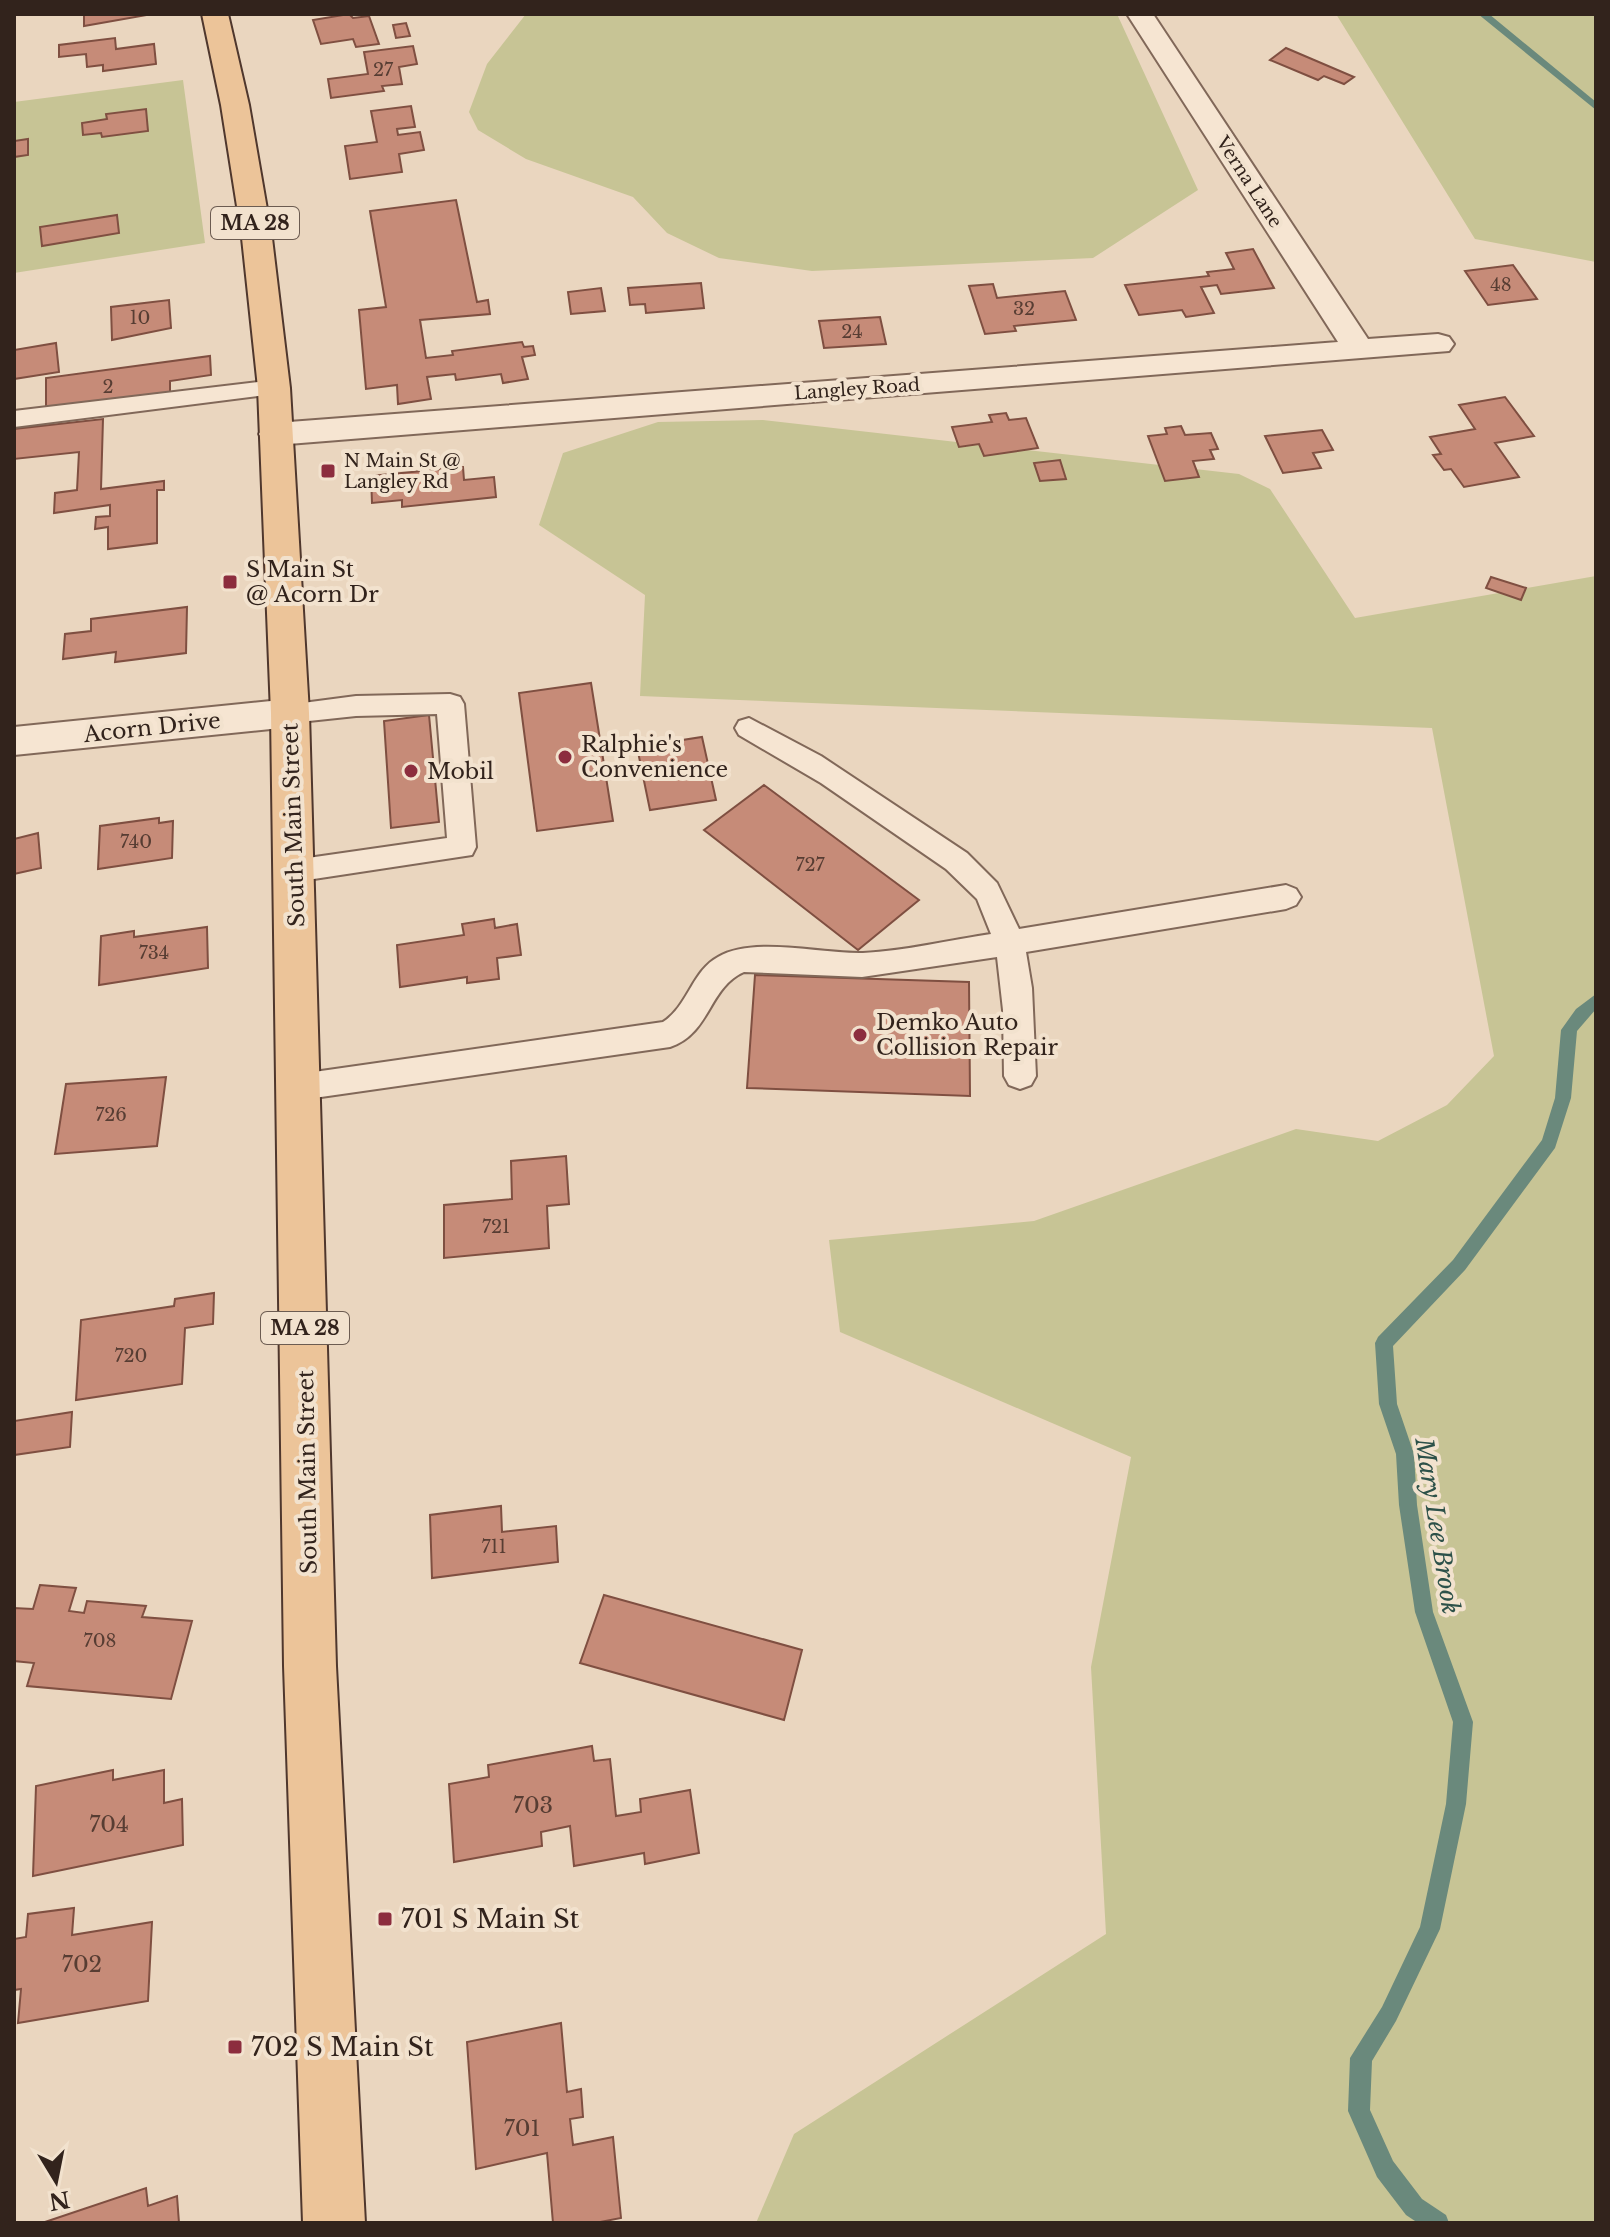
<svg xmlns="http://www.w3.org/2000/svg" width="1610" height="2237" font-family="'Libre Baskerville',serif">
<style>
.green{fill:#c7c495}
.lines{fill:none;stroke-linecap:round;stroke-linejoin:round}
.stream{fill:#6a897c;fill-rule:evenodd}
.building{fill:#c68b78;stroke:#7f4f41;stroke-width:2}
.service-casing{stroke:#816859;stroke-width:4}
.minor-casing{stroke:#816859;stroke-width:4}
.primary-casing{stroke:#4f372d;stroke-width:4}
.service{fill:#f6e5d2;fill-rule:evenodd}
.minor{fill:#f6e5d2;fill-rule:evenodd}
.primary{fill:#ecc499;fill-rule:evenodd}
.poi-dot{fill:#8c2d3e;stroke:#f2e2ce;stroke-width:3}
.labels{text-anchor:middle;stroke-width:8;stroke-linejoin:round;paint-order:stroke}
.number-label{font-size:18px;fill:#573d33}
.far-street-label{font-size:18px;fill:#32231c;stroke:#f2e2ce}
.far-poi-label{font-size:18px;fill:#32231c;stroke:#f2e2ce;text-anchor:start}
.shield{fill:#f2e2ce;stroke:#6c5c51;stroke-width:2}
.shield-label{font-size:20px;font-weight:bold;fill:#32231c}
.poi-label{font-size:22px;fill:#32231c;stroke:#f2e2ce;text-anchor:start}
.street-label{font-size:22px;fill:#32231c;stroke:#f2e2ce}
.near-number-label{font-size:22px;fill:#573d33}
.water-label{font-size:24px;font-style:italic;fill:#2d5149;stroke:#f2e2ce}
.near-poi-label{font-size:26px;fill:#32231c;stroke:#f2e2ce;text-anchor:start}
</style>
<rect width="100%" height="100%" fill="#ead6bf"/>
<path class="green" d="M526,14h591l81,176 -105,68 -281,13 -93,-13 -52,-25 -34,-36 -107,-38 -48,-29 -9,-18 18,-48z
M1336,14h260v248l-121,-23z
M183,80l22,163 -191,30v-171z
M763,420l476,54 31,15 85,129 241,-42v1647h-840l38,-89 312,-200 -15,-267 40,-210 -291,-125 -11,-92 205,-19 262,-92 82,12 69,-36 47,-49 -62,-328 -792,-32 5,-101 -106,-70 24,-72 95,-31z"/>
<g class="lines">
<path class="stream" d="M1478,14h11l107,88v8z
M1596,994v15l-19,22 -6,67 -16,50 -90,122 -72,76 4,58 17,50 3,51 16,107 40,110 -7,82 -26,125 -44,92 -24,40 -2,49 23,51 29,38 24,16 3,8h-31l-12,-8 -29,-38 -29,-66 2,-53 32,-51 38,-80 26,-123 7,-82 -38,-110 -16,-107 -3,-51 -17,-50 -4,-61 3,-6 75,-77 89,-120 13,-42 6,-68 15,-21z"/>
</g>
<path class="building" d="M68,14h79v1l-63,11v-12z
M349,14l4,4 16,-2 10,28 -23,3 -3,-8 -32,5 -8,-24z
M406,23l4,13 -14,2 -3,-13z
M115,38l1,11 38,-5 2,20 -53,7v-6l-16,2 -1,-13 -27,3v-12z
M413,46l4,18 -18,3 3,17 -20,2 2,5 -53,7 -3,-19 40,-5 -4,-22z
M1286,48l68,29 -10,7 -20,-8 -6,4 -48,-20z
M411,106l4,21 -18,2 1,6 22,-3 4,18 -25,4 3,18 -52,7 -5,-33 32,-4 -6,-31z
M146,109l2,22 -46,6 -1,-4 -18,2 -1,-12 25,-4 -1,-5z
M28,139v16l-14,2v-16z
M456,200l21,102 11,-2 2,14 -70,6 6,38 27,-3 -1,-4 70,-9 2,5 9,-1 2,9 -13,2 6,22 -25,4 -2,-9 -45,6 -1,-6 -28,3 4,22 -33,5 -1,-19 -31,4 -7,-79 27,-3 -16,-96z
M117,215l2,18 -77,13 -2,-19z
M1253,249l21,39 -53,6 -4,-9 -16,2 13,26 -28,4 -4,-7 -43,5 -14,-30 84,-9 -2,-4 27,-3 -8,-16z
M1513,265l24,34 -49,6 -23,-34z
M701,283l3,25 -58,5 -1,-9 -15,1 -2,-17z
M993,284l4,14 68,-7 11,29 -62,6 2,5 -31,3 -16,-48z
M601,288l4,23 -34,3 -3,-22z
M169,300l2,28 -59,12 -1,-33z
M880,317l6,27 -62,4 -5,-27z
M56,343l3,29 -45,7v-29z
M210,356l1,19 -41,6v13l-124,16v-32z
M1505,397l29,39 -39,7 24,34 -55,10 -13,-18 -7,1 -11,-15 8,-1 -11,-17 45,-8 -16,-24z
M1006,413l3,7 17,-2 12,30 -54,8 -5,-12 -20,3 -7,-20 40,-5 -3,-7z
M103,419l-2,70 63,-8v9h-7v53l-49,6v-22l-13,2 1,-12 14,-1v-11l-56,8 1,-20 22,-3 2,-38 -65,7v-30z
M1181,426l4,9 26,-2 7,16 -8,1 4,9 -21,2 6,16 -34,4 -17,-45 19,-2 -2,-6z
M1322,430l11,20 -20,3 8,15 -38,5 -18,-37z
M1060,460l6,19 -26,2 -6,-18z
M463,467l1,13 30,-3 2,20 -94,10v-7l-30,3 -1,-27z
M1491,577l35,11 -5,12 -35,-12z
M187,607l-1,46 -71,9 1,-10 -53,7 2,-25 26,-3v-12z
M591,683l22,138 -76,10 -18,-138z
M429,715l10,107 -48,6 -7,-107z
M702,737l14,63 -66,10 -13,-63z
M764,785l155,115 -61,50 -154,-120z
M159,818v5l14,-2 -1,37 -74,11 2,-43z
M38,833l3,35 -27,6v-35z
M494,919l1,9 22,-4 4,31 -24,3 2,21 -32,4v-6l-67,10 -3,-42 67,-10 -2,-11z
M207,927l1,41 -109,17 2,-49 33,-5v6z
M755,975l214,7 1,114 -223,-8z
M166,1077l-9,69 -102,8 11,-70z
M566,1156l3,48 -22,2 2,42 -105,10v-53l68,-6 -1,-38z
M214,1293l-1,31 -28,4 -3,56 -106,16 5,-80 93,-14 1,-7z
M72,1412l-2,35 -56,8v-34z
M501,1506l1,26 54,-6 2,36 -126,16 -2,-63z
M40,1585l36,3 -7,23 15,2 3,-12 59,5 -4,11 50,4 -21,78 -144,-13 7,-23 -20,-2v-53l19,1z
M604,1595l198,55 -18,70 -204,-57z
M592,1746l2,15 16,-2 6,57 25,-4 -1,-13 50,-9 9,63 -54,11 -1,-11 -70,13 -4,-40 -29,6 1,14 -88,16 -5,-78 40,-7 -1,-12z
M113,1770v10l51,-10v33l18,-4 1,46 -150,31 3,-90z
M74,1908l-2,27 80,-13 -4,79 -130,22 3,-34 -7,1v-51l12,-2 2,-23z
M561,2023l6,69 14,-3 2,28 -13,2 3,26 40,-8 8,81 -26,5h-42l-6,-70 -71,16 -9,-127z
M146,2188l2,18 29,-10 2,27h-137z"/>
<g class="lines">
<defs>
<path id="service" d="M274,380l8,3 4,5 -4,5 -268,34v-16z
M450,694l10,3 4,7 12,143 -4,8 -178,27 -10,-3 -5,-8 5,-8 10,-3 153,-22 -10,-124 -81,2 -66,7 -10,-3 -4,-7 4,-7 76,-10z
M749,718l72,38 146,97 30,30 22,46 267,-44 10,4 5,8 -5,8 -10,4 -260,43 6,36 4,88 -5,9 -11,4 -11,-4 -5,-9 -1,-66 -6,-53 -135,20 -118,-5c-36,16 -33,61 -74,75l-370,53 -11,-4 -5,-9 5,-9 11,-4 363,-52c25,-16 29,-51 55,-65 36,-21 103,-3 145,-4 43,-2 86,-13 128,-19l-14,-35 -31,-30 -125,-86 -82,-48 -4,-7 4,-7z"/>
<path id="minor" d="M1127,14h26l215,325 70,-5 11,3 5,7 -5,7 -1173,94 -12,-3 -5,-8 5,-8 12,-3 1062,-81z
M290,699l13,4 6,10 -6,10 -13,4 -276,28v-28z"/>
<path id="primary" d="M202,14h26l21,91 23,133 18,150 19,325 27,953 29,557h-62l-19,-557 -13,-953 -13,-325 -16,-150 -21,-133z"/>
</defs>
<use href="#service" class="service-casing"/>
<use href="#minor" class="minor-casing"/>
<use href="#primary" class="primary-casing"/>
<use href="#service" class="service"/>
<use href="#minor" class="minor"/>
<use href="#primary" class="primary"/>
</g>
<g class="poi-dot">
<rect x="320" y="463" width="16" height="16" rx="4"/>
<rect x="222" y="574" width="16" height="16" rx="4"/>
<circle cx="565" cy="757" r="8"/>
<circle cx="411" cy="771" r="8"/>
<circle cx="860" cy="1035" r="8"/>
<rect x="377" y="1911" width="16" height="16" rx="4"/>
<rect x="227" y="2039" width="16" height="16" rx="4"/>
</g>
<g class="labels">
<g class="number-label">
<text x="383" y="76">27</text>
<text x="1501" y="291">48</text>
<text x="1024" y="315">32</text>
<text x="140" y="324">10</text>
<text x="852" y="338">24</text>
<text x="108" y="393">2</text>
<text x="136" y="848">740</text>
<text x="810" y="871">727</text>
<text x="154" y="959">734</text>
<text x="111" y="1121">726</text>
<text x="496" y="1233">721</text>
<text x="131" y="1362">720</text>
<text x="494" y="1553">711</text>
<text x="100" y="1647">708</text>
</g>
<g class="far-street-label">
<text transform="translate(1249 182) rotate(57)" y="6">Verna Lane</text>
<text transform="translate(857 389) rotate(-4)" y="6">Langley Road</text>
</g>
<g class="far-poi-label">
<text x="344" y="467">N Main St @<tspan x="344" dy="21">Langley Rd</tspan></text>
</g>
<g class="shield">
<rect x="211" y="207" width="88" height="32" rx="6"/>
<rect x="261" y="1312" width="88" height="32" rx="6"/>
</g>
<g class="shield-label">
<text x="255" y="230">MA 28</text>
<text x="305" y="1335">MA 28</text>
</g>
<g class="poi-label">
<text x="246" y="577">S Main St<tspan x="246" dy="25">@ Acorn Dr</tspan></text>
<text x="581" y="752">Ralphie's<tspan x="581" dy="25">Convenience</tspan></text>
<text x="427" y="779">Mobil</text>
<text x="876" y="1030">Demko Auto<tspan x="876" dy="25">Collision Repair</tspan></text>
</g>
<g class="street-label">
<text transform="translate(152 727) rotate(-6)" y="8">Acorn Drive</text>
<text transform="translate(293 825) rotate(-92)" y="8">South Main Street</text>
<text transform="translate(307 1472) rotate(-91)" y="8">South Main Street</text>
</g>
<g class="near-number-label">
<text x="533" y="1813">703</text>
<text x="109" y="1832">704</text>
<text x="82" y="1972">702</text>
<text x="522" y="2136">701</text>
</g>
<g class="water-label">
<text transform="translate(1437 1526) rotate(81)" y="8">Mary Lee Brook</text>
</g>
<g class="near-poi-label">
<text x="401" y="1928">701 S Main St</text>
<text x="251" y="2056">702 S Main St</text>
</g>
</g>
<rect width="1610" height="2237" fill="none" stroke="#32231c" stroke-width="32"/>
<g transform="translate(56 2181) rotate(170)" stroke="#f2e2ce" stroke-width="6" paint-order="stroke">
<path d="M0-6L14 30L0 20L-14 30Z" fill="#32231c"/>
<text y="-12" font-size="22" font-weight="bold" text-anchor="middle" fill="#32231c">N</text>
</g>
</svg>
